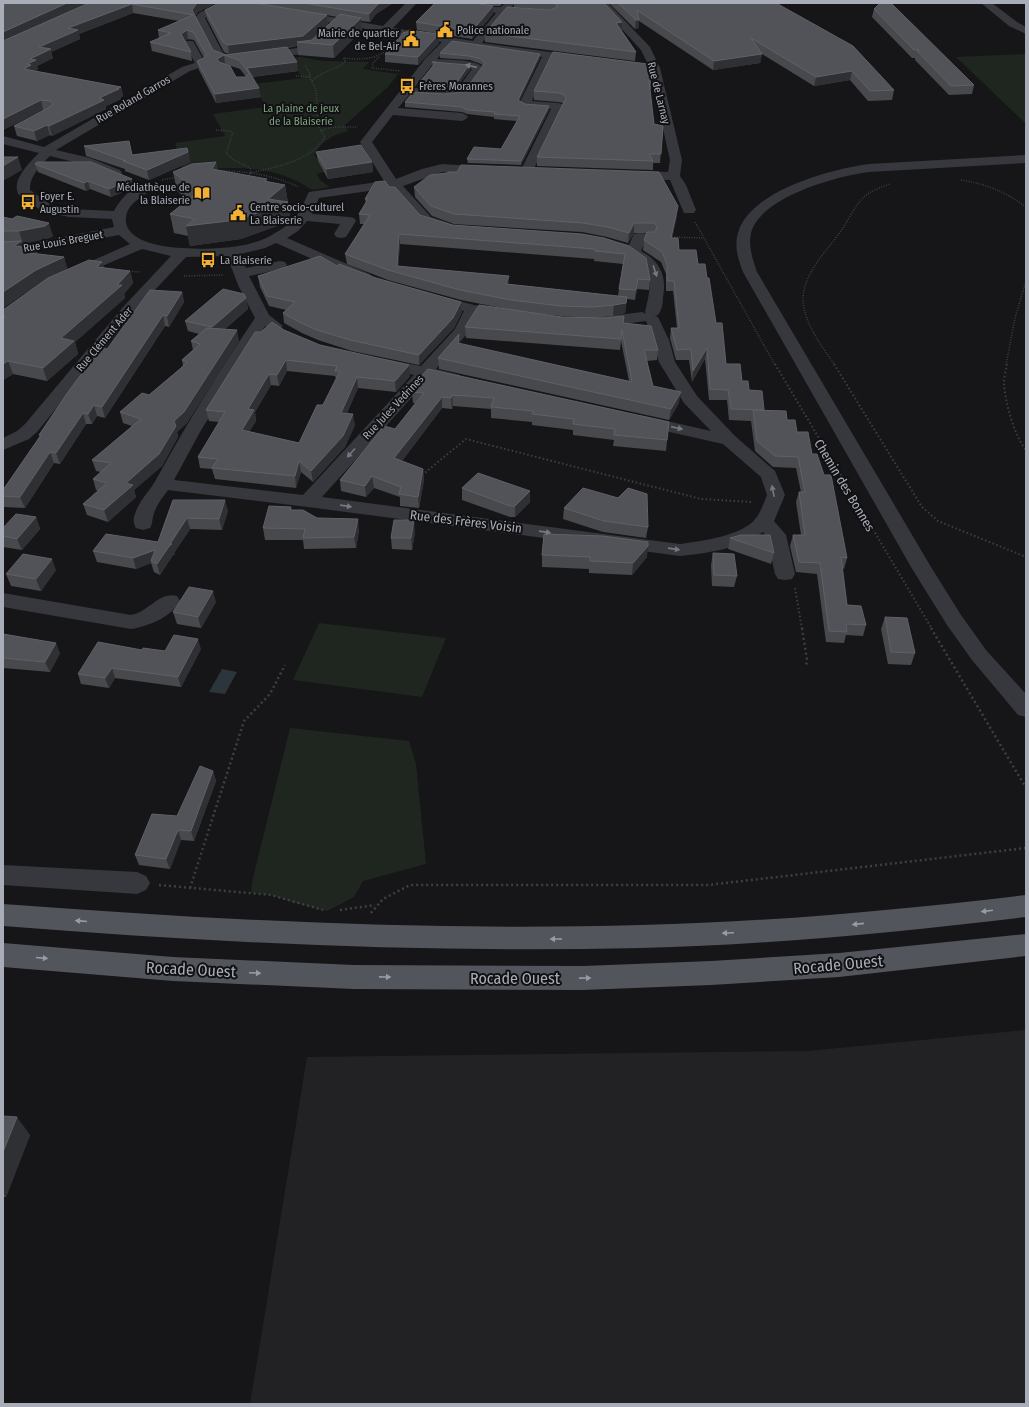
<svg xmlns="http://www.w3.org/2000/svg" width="1029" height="1407" font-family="'Fira Sans Condensed',sans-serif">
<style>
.built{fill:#222225}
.green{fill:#1e261f}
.water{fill:#2c353c}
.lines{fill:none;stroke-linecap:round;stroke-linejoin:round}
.path-far2{stroke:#3d3f44;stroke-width:1.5;stroke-dasharray:1 1.5;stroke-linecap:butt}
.path-far1{stroke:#3d3f44;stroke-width:2;stroke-dasharray:1.5 2.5;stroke-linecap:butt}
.path{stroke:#3d3f44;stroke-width:2.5;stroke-dasharray:2 3;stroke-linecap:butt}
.minor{fill:#37383d;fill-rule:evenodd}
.major{fill:#53555c;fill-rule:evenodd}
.wall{fill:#47494d;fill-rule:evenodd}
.shaded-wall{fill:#2f3033}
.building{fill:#525359;stroke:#5f6168;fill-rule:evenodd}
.oneway{fill:#757881}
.oneway2{fill:#979ba6}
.labels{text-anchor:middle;stroke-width:4;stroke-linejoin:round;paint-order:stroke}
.far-poi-label{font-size:11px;fill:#a8adb8;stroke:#111113;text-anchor:start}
.far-street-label{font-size:11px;fill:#a8adb8;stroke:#111113}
.far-park-label{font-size:11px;fill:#7fa381;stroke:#111113}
.street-label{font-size:13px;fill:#a8adb8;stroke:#111113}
.near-street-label{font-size:16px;fill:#a8adb8;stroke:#111113}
</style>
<rect width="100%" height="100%" fill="#161618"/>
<path class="built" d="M1026,1030v374h-776l57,-347 500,-6z"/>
<path class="green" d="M1026,54v68h-2l-68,-65z
M301,57l22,4 46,1 -6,7 35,5 -10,13 -43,38 3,6c-16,4 -24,9 -34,23l10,18 -7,2 3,6 10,7 -18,3c-39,-27 -84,-24 -129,-18l-8,-29 50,-7 -12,-22 53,-7 -12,-21 1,-2 47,-6 -12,-20z
M319,623l127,15 -24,59 -129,-17z
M290,728l119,13 7,23 10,100 -63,17 -9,16 -27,14 -36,-9 -20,-7 -20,-2 1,-11z"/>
<path class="water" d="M222,669l15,3 -12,22 -16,-2z"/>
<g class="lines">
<path class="path-far2" d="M379,57l-6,6 -1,5 29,3
M296,76l15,1
M312,81c10,-10 24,-11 34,-20l-3,-3c19,2 33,2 48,-11
M216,130l14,1 3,2 -7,20 8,7 16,8 1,5 -5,5
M321,131l10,-4h26
M219,171c28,0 54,4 80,16
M251,173c27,-7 58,-11 74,-36l-7,-11 -2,-37 -6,-11v-5l-5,-8
M162,180l14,-3
M961,180c25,4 45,12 65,27
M695,222l80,143
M669,237l35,1
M127,271l13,1
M184,276l39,-1
M835,365c-13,-18 -31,-42 -32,-65 0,-27 24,-49 38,-69 8,-12 14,-26 24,-35 8,-6 16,-9 25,-12
M1006,365l9,-47 11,-37"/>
<path class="path-far1" d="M775,364l157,265
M834,364l88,143 16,14 88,36
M1007,364c-1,6 -3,13 -3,19 1,19 10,52 22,67
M422,475l44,-36 235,60 52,3
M795,588l7,41"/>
<path class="path" d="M802,628l5,32 -1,6
M931,628l95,160
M159,885l112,10 52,15
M190,888l54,-167 26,-27 15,-29
M340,910l35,-5
M371,913l12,-14 27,-14h298l318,-37"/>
<path class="minor" d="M219,3h13l-27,15 18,35 13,3 69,-9 13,-12h8l1,2 -15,15 -4,1c-17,2 -83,15 -93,3 -7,-7 -15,-28 -20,-38l4,-5z
M406,3h11l-24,25 80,13 23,-28 -15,-2 -2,-2 2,-2h20l4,-4h10l-4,5 21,2 5,3 -5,3 -26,-2 -24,29 99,13 5,3 -5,3 -29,-3 -20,42 26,2 4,1 2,2 -22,48 -12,21h-8l-2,-3 31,-63 -26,-2 -4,-1 -2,-2 23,-47 -90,-13 -15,15c12,1 40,0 47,9l-21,28 -19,1 -35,-2 -11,13 64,5 4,2 2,2 -2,2 -4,2 -69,-6 -21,27 24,37 26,-10 20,-5 51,3 2,3 -2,3 -4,1 -47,-2 -39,14 28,31 21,7 2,3 -2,3 -5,1 -26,-8 -31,-35 -71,10 -7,16 37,3 5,1 2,3 -10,16 -5,1 -5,-1 -2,-3 6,-10 -33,-3 -9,10 -11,7 83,36 2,3 -2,3 -5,1 -5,-1 -84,-37 -11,5 -25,6 6,14 34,-7 5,1 2,3 -2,3 -36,8 20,39 14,11 -3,3 -5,2 -10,-5 -65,106 -26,48 129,15 111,-120 -40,-9 -2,-3 2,-3 6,-2 41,8 34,-37 9,-18 -37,-10 -2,-3 2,-3 5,-1 42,11 37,7 3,3 -3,3 -5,2 -28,-6 -11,20 -31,35 24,6 2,3 -2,3 -6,2 -25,-5 -107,119 358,47c21,-3 63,-8 76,-26 5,-6 8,-16 11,-23l-6,-18 -38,-33 -89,-20 -3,-4 3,-4 6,-1 71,16 -27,-28 -25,-41 -6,-22 -7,-19 -52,7 -5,-2 -3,-3 3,-3 5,-2 48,-6 4,2 -1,-2c9,-37 8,-47 -29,-62l-2,-3 2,-3 5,-1 8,2 5,-11 5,-1 14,1 2,3 -2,3 -8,1 -4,10c19,10 26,25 22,46 0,6 -1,13 -5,18l-3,1 3,1 11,23 6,22 22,34 38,40 40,35 10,24 -11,26 12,14 9,39 -3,5 -7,1 -7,-1 -3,-5 -8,-37 -4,-5c-24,17 -55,21 -83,24l-372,-49 -140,-17c-5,7 -11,14 -14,23 -2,5 -1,10 -4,15l-7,2 -7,-2c-3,-5 -3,-9 -1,-14 4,-14 16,-24 22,-36 30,-55 63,-108 98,-160l-17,-33 -11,-29 -41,1 -52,55 -97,120 -8,7 -26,11v-12l14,-7 8,-7 99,-118 47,-50 -29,-7 -68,29 -5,-1 -2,-3 2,-3 61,-27 -11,-9 -96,18h-20v-8h20l91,-18 -2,-8 -43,-2 -27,-6 -23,-16c-9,-14 11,-33 20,-42l-36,-9v-8l41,11 138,-80 13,-4 -11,-20 1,-2h8l13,23 -1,2 -15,5 -134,79 34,8 30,12 2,3 -2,3h-8l-30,-12 -32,-8c-9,9 -21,21 -20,34l21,15 18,4 45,2c6,-12 23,-31 38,-28l1,3c-7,11 -25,15 -27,31 -5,38 91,33 112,29 13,-2 27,-6 37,-13 11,-6 20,-13 26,-24 3,-6 5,-12 8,-17l75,-11 -24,-39 65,-83 17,-17 -145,-25 -5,-3 5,-3 86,15zM432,65l37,3 3,1 -16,22 -42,-3z
M598,3h10l42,44 10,21 22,92 -2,16 6,9 10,25 -2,3h-10l-14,-33 -39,-1 -5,-1 -1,-3 1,-3 5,-1 37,1 2,-12 -20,-89 -31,-4 -5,-3 5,-3 29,3 -7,-14z
M981,3h11l25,19 9,5v7l-17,-8z
M1026,155v8l-157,9c-32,4 -109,25 -118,61 -3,13 2,27 6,39l174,295 30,48 25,35 40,44v23l-8,-2 -46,-55 -25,-35 -36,-58 -168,-295c-5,-13 -9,-26 -5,-39 11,-42 93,-64 131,-69z
M3,593l128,22c18,-3 28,-24 46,-19l3,5c-10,17 -31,25 -49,28l-128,-22z
M3,865l134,7 9,4 4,7 -4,7 -9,4 -134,-9z"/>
<path class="major" d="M1026,895v22c-128,15 -256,28 -385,31 -213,5 -425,-5 -638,-22v-22c213,16 425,27 638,21 129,-3 257,-15 385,-30z
M1026,934v22l-187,21 -128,8 -128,5 -229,-1 -181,-8 -170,-14v-24l170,14 181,8 229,1 128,-5 128,-8z"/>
</g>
<path class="wall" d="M3,3h84l-39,18 41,-18h127l-18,9 -3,4 18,34 13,5 3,-1 -5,-2 -17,-33 -2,-9 50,-7h138l-17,11 -6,8 -9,-1 1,9 -28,28 -36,-3 -1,-9 -10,2 11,23 -46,6 9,20 -45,6 -17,-33 -2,-9 7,-3 -10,-18 -6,-1 -3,2 6,11 1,9 -40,-10 -2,-9 9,-4 -1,-8 21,-9 -46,-8 -54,21 1,5 -29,13 2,6 -16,8 1,3 -3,2 86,16 2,9 -2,1v2l-15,7v3l-54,27 -2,-1 -13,6 -20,-5 -3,-10 31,-16h-2l-40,20zM327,15l10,2 -25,23 -2,1 18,-17zM224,64h1l15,5 6,8h-10z
M435,3h68l-3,3h-7v8l-21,25 -55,-9 -1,-8z
M514,3h90l18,19v9l14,21 -1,9 -150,-19v-9l66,-23 -37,-3z
M609,3h167l118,87 -2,10 -24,1 -18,-21 -36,6 -52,-32 -2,9 -47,7 -74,-49v7l-4,1z
M874,9l100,76 -2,9 -23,1 -34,-35v-2h-3l-40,-41z
M405,33l34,1v9l-21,22 -33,-3v-8z
M440,53l100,5 -21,43 6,3 24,2v4l-28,55 -53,-2 -1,-4 34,-10 16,-28 -23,-2v-2l-27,-3 -5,-2 -57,-5v-5l39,-8 20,-2 19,-26 -2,-2 -11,-4 -30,-2z
M432,62l37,3 1,5 -15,19 -34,-2 -1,-5 13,-15z
M651,81v8h-1l4,35 9,2 -3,37h-7v7l-116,-4v-9l26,-54 -5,-1 -24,-2v-9z
M84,146l48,9 56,-3 2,10 -41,18 -24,-9v-2l-39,-13z
M316,152l56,10 1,10 -45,7 -10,-18z
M216,162l1,8 51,12 17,3 6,36 -50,18 -51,7 -2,-10 -14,-3 -4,-19 18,-14 -11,-9 -4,-19z
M35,164l99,23 -23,10 -21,-8 -4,2 -48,-19z
M389,187l31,28 32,10 177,21 21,34 -1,10 -12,-1 -2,11 -8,-1 -2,14 -12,3 -21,2 -31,-2 -38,-4 39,5 42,1 20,-2v7l34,27 -1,10 -10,1 6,25 26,17 -10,17 -230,-51 -1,-11 21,-24 1,10 169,37 -8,-40 -1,9 -154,-12 -1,-11 42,-18 -46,-9 -73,-20 -41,-16 -2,-10 19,-30h-4l-1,-10 7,-10 -1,-5zM400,244l194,15v2l29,3 -4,25 -1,7 -109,-12 -111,-18z
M414,187l263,28 -5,23 7,12 19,14 18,59 10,41 23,26 15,21 23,9 25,34 35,104 -3,11 -2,-1 5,37 19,20 -3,11 -17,-1 -2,8 -18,-1 -9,-68 -21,-2 -6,-26 3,-11h8l-5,-33 3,-10h2l-5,-24 -23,-1 -18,-16 -4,-30 -22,-1 -2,-20h-18l-4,-41 -13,23 -3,-22h-13l-6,-22 1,-10h6l-4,-37h-7v-17l-5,-12 -18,-12 1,-10 3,-7h-13l-6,10 -21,-6 -25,-5 -128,-8 -22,-8 -17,-19z
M3,217l50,19 -4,2 -27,6 1,3 15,7 26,3 3,13 35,-8 2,6 26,3 3,12 -9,11 1,4 -50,44 3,12 -31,27 -34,-7 -10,6v-70l41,-29 -4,2 -37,25z
M337,266l39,12 85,24 1,10 -8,16 -35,37 -67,-14 -34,-11 -16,-7 -18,-10 -1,-10 3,-3 -17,-4 -9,-19 -2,-11z
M182,292l2,10 -15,25 -4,-1 -60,92 -8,-2 -5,8h-6l-26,40 -6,-1 -29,45 -21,-1 -1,-3v-14l37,-53 -1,-2 68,-86z
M246,298l2,11 -23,20 14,12 -52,82 -10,9 1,5 -16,29 -28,24 2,7 -28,25 -21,-7 -4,-11 15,-13 -2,-1 -3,-11 8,-7 -5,-1 -4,-11 40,-34 -9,-3 -3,-11 29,-17 34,-29 -1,-6 11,-10 -2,-9 8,-7 -11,-3 -3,-10z
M284,330l36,15 90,31 -14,16 -38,-4 -11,25 8,12 -10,22 -32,35 -12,-10 -5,16 -81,-9 -3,-10 -12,-1 -2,-11 21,-35 -10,-1 -3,-11 55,-78zM287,371l48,5 1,3 -13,26 -24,38 -50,-11 7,-11 -1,-9 16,-27 8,1z
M414,384l255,38 -3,29 -53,-5 1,-6 -41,-5v-5l-41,-5v-3l-41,-4v-9l-38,-3 -1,3 -10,-1 -40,53 21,8 1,11 -5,28 -19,-2v-9l-26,-9 -8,9 -25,-6 -1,-11 55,-51 20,-26h-2l-1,-11z
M462,488l68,3v11l-15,15h-5l-48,-17z
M618,498l30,29 -2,11 -43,-6 -40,-13 1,-11z
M173,500l55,11 -6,19 -32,-1 -16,24 1,2h-2l-13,20 -6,-3 -3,-9 -15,6 -39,-7 -4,-11 65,-9z
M291,507l1,3 25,8 42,12 -3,18 -52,1 -1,-9h-38l-2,-12z
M36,517l4,12 -18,21 -19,-3v-19z
M415,532l-3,18 -20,-1 -1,-11z
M730,538l44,15 -3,11 -43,-15z
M713,553l24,23 -3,11 -22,-1 -1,-21z
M542,555l105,2 -15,18 -43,-2v-4l-47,-2z
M56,570l-15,21 -30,-5 -5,-12z
M216,602l-15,26 -24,-4 -4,-12z
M885,617l30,36 -4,12 -23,-1 -7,-35z
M3,634l57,19 -10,19 -47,-4z
M201,649l-20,38 -66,-9 -6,10 -28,-4 -3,-10 64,-24 23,1z
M213,771l3,10 -22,60 -13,-1 -11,29 -31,-4 -4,-10 42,-39z
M3,1116l27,19 -24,62h-3z"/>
<path class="shaded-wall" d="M67,3h20l-84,39v-10z
M197,3h19l-18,9 -4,7 -2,-9z
M380,3h13l-17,11 -6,8 -1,-8 7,-8z
M132,4l1,9 -54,21 1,5 -29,13 2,6 -16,8 1,3 -5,3 -9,-3 6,-10 9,-12 29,-19z
M493,6v8l-21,25v-8z
M327,15l1,9 -21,19 -10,-1v4l-68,8 -1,-9z
M361,18l1,12 -28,28 -1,-13z
M636,20h3v8l-4,1z
M622,22v9l-6,-8z
M187,30l1,9 -5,4 -2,-9z
M439,34v9l-21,22v-8z
M540,54v4l-22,46v-4z
M762,54l-2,9 -47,7 1,-9z
M224,55l1,9 -6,4 -2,-9z
M297,62l1,9 -49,6 -2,-9z
M469,65l1,5 -15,19v-4z
M852,71l-2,9 -36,6 2,-9z
M121,87l2,9 -2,1v2l-15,7v3l-54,27 -3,-10z
M259,88l2,9 -45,6 -1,-9z
M41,100l2,10 -40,20v-11z
M549,106v4l-28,55v-4z
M47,125l3,10 -13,6 -3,-10z
M188,152l2,10 -41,18 -2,-10z
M18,157l4,13 -19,11v-15z
M216,162l3,19 -7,-12z
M372,162l1,10 -45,7 -2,-10z
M132,179l2,8 -23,10 -2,-8z
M267,179l3,19 15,-13 6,36 -50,18 -51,7 -4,-20 78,-45z
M88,181l2,8 -4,2 -2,-8z
M678,206l-1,9 -7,33 1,-10z
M49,223l4,13 -4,2 -26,6 -4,-13z
M634,223v10l-6,10 1,-10z
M399,234l1,10 -2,28 -1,-6z
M21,241l4,13 -11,-8z
M36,248l4,13 -10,-8z
M64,257l4,13 -28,13 -37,25v-16l33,-22z
M102,262l4,13 -9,-8z
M130,271l3,12 -9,11 1,4 -50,44 3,12 -31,27 -4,-13 18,-30 56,-53z
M509,276v10l-3,-2z
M638,279l-1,10 -2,11 1,-10z
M182,292l2,10 -15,25 -2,-11z
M627,297l-2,16 -12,3 1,-11z
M246,298l2,11 -34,29 -2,-11z
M461,302l1,10 -8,16 -35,37v-10z
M163,315l2,11 -60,92 -3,-11z
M237,330l2,11 -52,82 -10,9 1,5 -16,29 -28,24 2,7 -28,25 -4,-12 70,-89z
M459,334l1,11 -2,-2z
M707,348l-2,11 -13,23 1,-11z
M286,360l1,11 -8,15 -2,-11z
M8,361l5,13 -10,6v-16z
M409,365l1,11 -14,16 -1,-11z
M269,374l2,11 -16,27 1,9 -12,20 -2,-11 6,-21z
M357,377l1,11 -16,36 -1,-11z
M681,392l-2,11 -10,17 2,-11z
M452,395l1,11 -1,3 -1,-11z
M442,397v11l-47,62 -1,-12z
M94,405l3,11 -5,8 -4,-10z
M83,413l3,11 -26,40 -4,-11z
M353,414l2,11 -10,22 -32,35 -2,-11z
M50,452l4,11 -29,45 -5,-11z
M299,461l2,11 -5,16 -1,-12z
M423,469l1,11 -5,28 -1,-11z
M372,476l2,12 -8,9 -1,-11z
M530,491v11l-15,15v-11z
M225,500l3,11 -6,19 -3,-11z
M36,517l4,12 -18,21 -5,-11z
M187,518l3,11 -16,24 1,2h-2l-13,20 -3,-11z
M358,519l1,11 -3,18 -2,-11z
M414,520l1,12 -3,18 -1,-12z
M648,546l-1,11 -15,18 1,-12z
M155,550l-4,11v2l-15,6 -3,-11z
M52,559l4,11 -15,21 -5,-12z
M213,591l3,11 -15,26 -3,-11z
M198,639l3,10 -20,38 -3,-10z
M56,643l4,10 -10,19 -5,-10z
M112,668l3,10 -6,10 -4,-10z
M213,771l3,10 -22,60 -3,-10z
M178,830l3,10 -11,29 -4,-10z
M17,1117l13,18 -24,62 -3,-4v-41z"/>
<path class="building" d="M3,3h64l-64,29v-25l2,-1h-2z
M89,3h108l-5,7 21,40 13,5 61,-8 10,15 -50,6 12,20 -44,6 -18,-33 7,-3 2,-4 -13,-22 -6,-2 -6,4 10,18 -41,-10 21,-9 -13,-3 35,-15 -61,-11 -64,24 10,2 -39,17 12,2 -21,10 6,1 -9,4 4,1 -7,4 97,18 -5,2h3l-20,9 5,2 -4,2 -51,24 -2,-1 -13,6 -20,-5 36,-19 3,-3 -2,-3 -10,-1 -38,19v-78zM224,55l15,5 10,13 -3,4h-10l-6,-11 -11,-4 -2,-3z
M219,3h36l72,12 -24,21 -75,9 -5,-3 -18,-32z
M304,3h76l-4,3 -7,8z
M435,3h44l1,1 13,2 -21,25 -56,-9z
M554,3h50l18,19 -6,1 20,29 -151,-19 22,-26 44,3 7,-4z
M618,3h158l77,43 41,44 -24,1 -18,-20 -36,6 -65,-39 11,16 -48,7 -77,-51 2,10h-3z
M880,3h11l83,82 -23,1 -34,-35 2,-1h-5l-40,-41z
M340,14l21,4 -28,27 -36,-3 15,-2z
M409,30l30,4 -21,23 -33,-3 19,-22 1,1z
M452,41l88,13 -22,46 7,4 24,2 -28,55 -54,-2 7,-12 27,2 19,-33 -26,-2 1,-2 -28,-2 -5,-3 -57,-5 8,-10 31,2 20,-2 21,-29 -4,-4 -12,-3 -29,-3z
M553,52l95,12 3,17h-2l5,43 9,2 -2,28h-12l4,7 -116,-4 29,-59 -3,-4 -4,-1 -25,-2z
M432,62l37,3 -14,20 -35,-3 16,-20z
M129,141l3,14 55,-7 1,4 -41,18 -24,-9h3l-42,-15z
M361,145l11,17 -46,7 -10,-17z
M3,157h15l-15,9z
M37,162h54l41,17 -23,10 -21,-8 -4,2 -49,-19z
M216,162l-4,7 55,10 -3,2 21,4 -17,14 20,3 -51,18 -51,6 9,-7 -25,-5 28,-22 -25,-20 19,-8z
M461,165l198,7 19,34 -7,32h7l1,12h17l2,14h7l2,14h2l7,45h6l4,41h14l2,17h6l1,9 13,1 2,19 -33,-1 -3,-19 -18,-1 -3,-41 -14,23 -2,-22 -14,1 -6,-22h8l-5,-47h-7v-17l-5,-12 -18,-12 3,-8h7l3,-4 -2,-5h-21l-5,10 -21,-6 -25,-4 -129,-9 -23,-8 -17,-19 16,-12 17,-2 1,-1h9z
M385,181l4,6h6l25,28 32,10 130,9 22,4 25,8 17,12 4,22 -12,-1 -2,11 -17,-1 6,-35 -30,-3v-2l-196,-15 -2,32 112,10 -3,8 121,13 -1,6 -12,2 -22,2 -31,-1 -50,-6 -51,-10 -72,-20 -43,-16 25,-39 -11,-1 9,-15h-3l10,-17z
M17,216l32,7 -4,3 -26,5h-16v-14l9,2z
M21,241l-7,5 22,2 -6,5 34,4 -28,13 -33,22v-50z
M320,256l17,10 2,-2 37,14 85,24 -8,16 -34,37 -69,-15 -33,-10 -16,-7 -18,-10 12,-11 -28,-6 -9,-20z
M89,260l13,2 -5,5 33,4 -13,14h5l-61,53 13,3 -31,27 -35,-7 -5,3v-45l3,-2 -3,-1v-6l45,-32z
M223,289l21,5 2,4 -34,29 -27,-6z
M150,290l32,2 -15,24 -4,-1 -61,92 -8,-2 -6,9 -5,-1 -27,40 -6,-1 -30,45 -17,-1v-6l38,-55h-2l29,-43 33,-44 6,1z
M479,305l83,12 42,1 20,-2 -1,7 28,3 7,24h-14l9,36 28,6 -10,17 -233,-51 21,-24 -1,9 174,39 -10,-52 -1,9 -156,-12z
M272,322l12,8 36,15 89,20 -14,16 -38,-4 -16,36 12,1 -10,22 -32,35 -12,-10 -4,15 -83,-8 6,-9 -20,-2 27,-45 -19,-2 49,-78h6zM286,360l51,6 -2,5h5l-17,34h-6l-18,38 -57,-13 12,-20 -6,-1 21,-35 8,1z
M207,328l30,2 -53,82 -10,9 2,5 -17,28 -33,29 7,2 -29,25 -21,-6 24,-21 -14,-4 18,-16 -19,-3 49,-41 -21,-7 22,-19 7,2 31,-26 7,-7 -5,-2 18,-16 -9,-3z
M428,369l241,53 -2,18 -53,-5 1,-6 -42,-5 1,-5 -42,-5 1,-3 -42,-4 3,-9 -42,-3 -1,3 -9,-1 -48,61 29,11 -5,28 -19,-3 2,-7 -29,-11 -7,10 -25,-6 44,-54 11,3 29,-36 -12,-1 2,-8z
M753,410l33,1 1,9h8l2,12h11l4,22h5l7,21h7l16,83 -6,-1 6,48 14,1 5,19 -20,-1 1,8 -18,-1 -9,-68 -21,-1 -6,-27h12l-6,-43h6l-7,-35 -23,-1 -18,-15z
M478,473l52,18 -15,15h-5l-48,-18z
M583,488l35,10 10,-10 19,6 1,33 -44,-6 -40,-13z
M173,500h52l-6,19 -32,-1 -17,26h2l-2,1 -13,19 -6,-3 4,-11 -22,8 -40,-7 13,-17 52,8z
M269,506l22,1 -1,3h13l14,8 41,1 -4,18 -51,1 2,-9 -42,-1z
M16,514l20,3 -19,22 -14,-3v-8z
M394,520h20l-3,18h-20z
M544,534l59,2 45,6v4l-15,17 -43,-2v-4l-48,-2z
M741,535h29l4,18 -44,-15z
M713,553l21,1 3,22 -23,-1z
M23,554l29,5 -16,20 -30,-5z
M189,587l24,4 -15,26 -25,-5z
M885,617l22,1 8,35 -24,-1z
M3,634l53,9 -11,19 -42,-4z
M174,635l24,4 -20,38 -66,-9 -7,10 -27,-4 20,-32 44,8 1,-2 22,3z
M200,766l13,5 -22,60 -13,-1 -12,29 -31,-4 17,-41 25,2z
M3,1116l14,1 -14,35z"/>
<defs><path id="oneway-solid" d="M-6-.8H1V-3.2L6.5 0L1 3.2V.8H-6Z"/></defs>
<g class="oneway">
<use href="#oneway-solid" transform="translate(471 66) rotate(-167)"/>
<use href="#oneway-solid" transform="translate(655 271) rotate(72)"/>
<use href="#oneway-solid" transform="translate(677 428) rotate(13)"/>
<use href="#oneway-solid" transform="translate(351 453) rotate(132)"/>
<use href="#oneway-solid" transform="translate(773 491) rotate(-101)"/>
<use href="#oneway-solid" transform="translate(346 506) rotate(8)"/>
<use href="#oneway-solid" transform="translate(545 532) rotate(8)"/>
<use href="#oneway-solid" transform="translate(674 549) rotate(8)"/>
</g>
<g class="oneway2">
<use href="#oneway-solid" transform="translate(987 911) rotate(173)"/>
<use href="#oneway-solid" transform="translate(81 921) rotate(-175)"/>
<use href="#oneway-solid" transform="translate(858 924) rotate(174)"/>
<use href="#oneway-solid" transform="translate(728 933) rotate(177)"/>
<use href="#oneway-solid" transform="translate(556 939) rotate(180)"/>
<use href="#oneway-solid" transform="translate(42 958) rotate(5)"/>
<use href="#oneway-solid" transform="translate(255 973) rotate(2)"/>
<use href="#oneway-solid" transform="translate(385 977) rotate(1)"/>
<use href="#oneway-solid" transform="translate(585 978) rotate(-1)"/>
</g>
<defs>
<symbol id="civic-bare" viewBox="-9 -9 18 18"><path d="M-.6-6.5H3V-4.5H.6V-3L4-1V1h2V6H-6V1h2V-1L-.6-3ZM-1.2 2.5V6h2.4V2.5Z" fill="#f2b134" stroke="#111113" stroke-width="2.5" paint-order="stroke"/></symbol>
<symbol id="bus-bare" viewBox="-9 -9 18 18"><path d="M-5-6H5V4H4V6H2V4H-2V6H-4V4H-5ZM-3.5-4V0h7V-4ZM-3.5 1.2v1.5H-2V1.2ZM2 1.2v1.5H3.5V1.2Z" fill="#f2b134" stroke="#111113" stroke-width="2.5" paint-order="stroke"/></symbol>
<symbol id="library-bare" viewBox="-9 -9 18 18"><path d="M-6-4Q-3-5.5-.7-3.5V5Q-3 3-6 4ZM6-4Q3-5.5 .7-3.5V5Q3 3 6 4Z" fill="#f2b134" stroke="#111113" stroke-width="2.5" paint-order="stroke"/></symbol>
</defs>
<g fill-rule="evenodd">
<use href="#civic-bare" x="434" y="19" width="22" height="22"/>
<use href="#civic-bare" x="400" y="28" width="22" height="22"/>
<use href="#bus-bare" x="396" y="75" width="22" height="22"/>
<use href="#library-bare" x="191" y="182" width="22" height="22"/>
<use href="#bus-bare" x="17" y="191" width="22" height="22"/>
<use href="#civic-bare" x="227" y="202" width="22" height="22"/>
<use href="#bus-bare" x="197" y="249" width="22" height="22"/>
</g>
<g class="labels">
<g class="far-poi-label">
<text x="457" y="34">Police nationale</text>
<text x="399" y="37" text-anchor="end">Mairie de quartier<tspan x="399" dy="13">de Bel-Air</tspan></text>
<text x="419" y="90">Frères Morannes</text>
<text x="190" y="191" text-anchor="end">Médiathèque de<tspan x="190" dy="13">la Blaiserie</tspan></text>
<text x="40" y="200">Foyer E.<tspan x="40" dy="13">Augustin</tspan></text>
<text x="250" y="211">Centre socio-culturel<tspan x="250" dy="13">La Blaiserie</tspan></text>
<text x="220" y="264">La Blaiserie</text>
</g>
<g class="far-street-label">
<text transform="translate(659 93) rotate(76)" y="4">Rue de Larnay</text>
<text transform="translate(133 99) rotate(-30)" y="4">Rue Roland Garros</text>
<text transform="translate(63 241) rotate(-10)" y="4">Rue Louis Breguet</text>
<text transform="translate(104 339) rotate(-50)" y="4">Rue Clément Ader</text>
<text transform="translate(393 407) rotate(-47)" y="4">Rue Jules Vedrines</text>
</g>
<g class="far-park-label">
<text x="301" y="112">La plaine de jeux<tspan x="301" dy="13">de la Blaiserie</tspan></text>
</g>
<g class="street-label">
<text transform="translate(845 485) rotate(59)" y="5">Chemin des Bonnes</text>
<text transform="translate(466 521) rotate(7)" y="5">Rue des Frères Voisin</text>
</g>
<g class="near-street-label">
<text transform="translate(838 964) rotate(-5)" y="6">Rocade Ouest</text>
<text transform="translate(191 969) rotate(3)" y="6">Rocade Ouest</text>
<text x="515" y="984">Rocade Ouest</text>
</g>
</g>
<rect width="1029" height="1407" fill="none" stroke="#a8adb8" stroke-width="8"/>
</svg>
